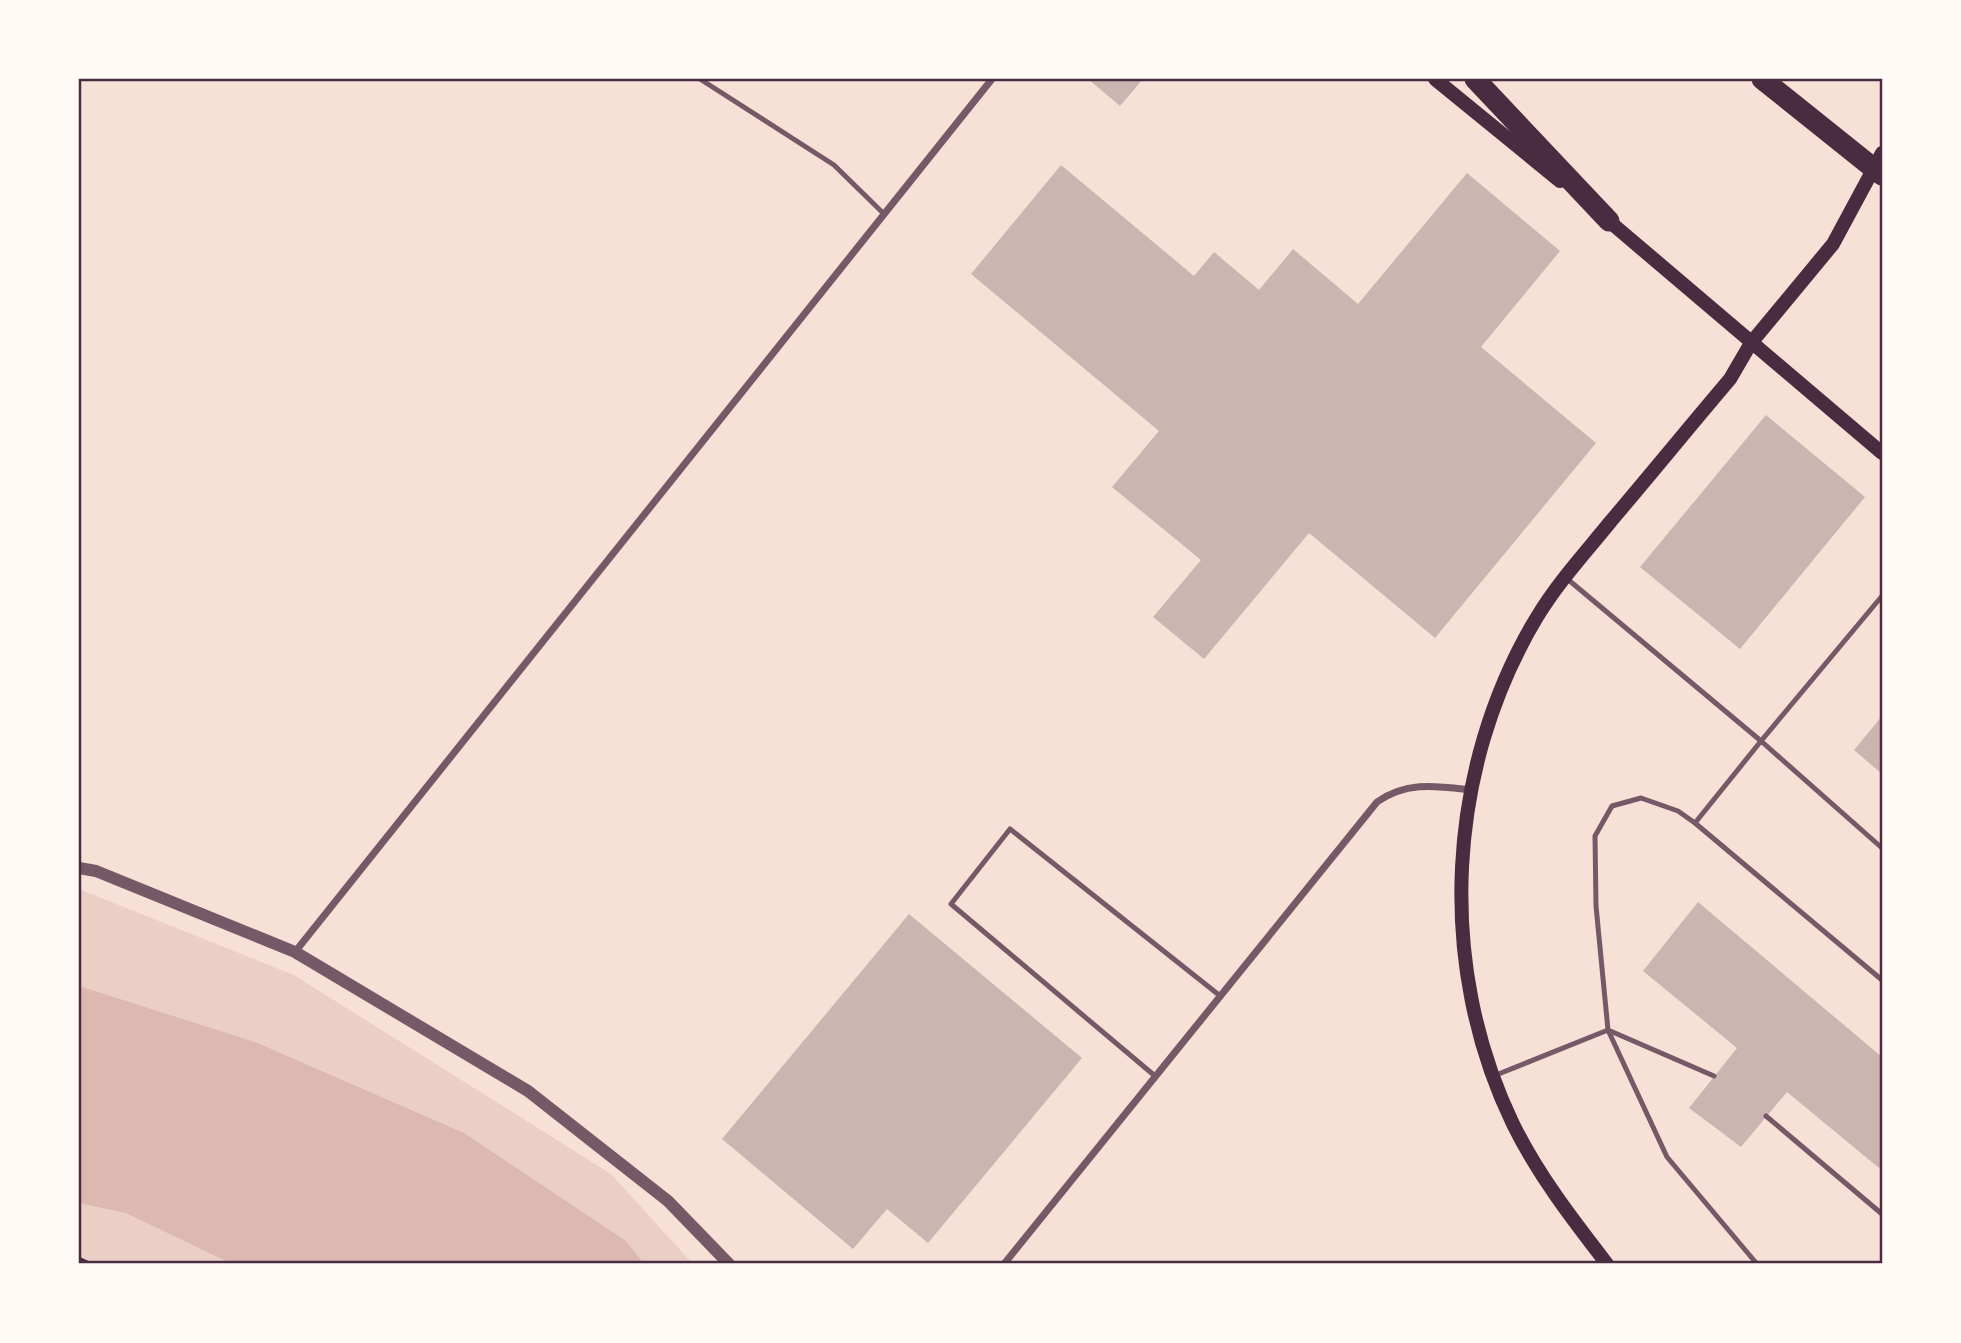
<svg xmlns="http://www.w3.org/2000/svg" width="1961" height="1343" font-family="Commissioner,sans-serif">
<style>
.green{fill:#ebcfc5}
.water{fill:#dcb8b0}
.building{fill:#ccb4b1}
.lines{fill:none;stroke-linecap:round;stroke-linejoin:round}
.path{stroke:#4a2c40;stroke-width:4.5}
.service{stroke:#755966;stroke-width:5}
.minor{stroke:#755966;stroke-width:7}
.tertiary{stroke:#755966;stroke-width:12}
.secondary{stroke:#4a2c40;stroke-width:14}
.motorway{stroke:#4a2c40;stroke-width:21}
.neatline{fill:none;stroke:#4a2c40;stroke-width:2.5}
</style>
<rect width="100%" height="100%" fill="#f7e1d7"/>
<path class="green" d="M79,889l215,86 317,199 82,90h-614z"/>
<path class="water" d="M79,986l176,56 209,91 162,108 18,23h-412l-106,-51 -47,-10z"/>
<path class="building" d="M1088,79h55l-23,27z
M1061,165l133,111 20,-24 45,38 34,-41 65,55 109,-131 93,78 -79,96 115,96 -161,195 -126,-105 -105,126 -51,-42 48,-57 -89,-73 47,-56 -188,-157z
M1766,415l99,82 -125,152 -100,-82z
M1882,716v58l-28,-24z
M1698,902l184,155v108l-3,3 -92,-76 -46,55 -52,-39 48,-60 -94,-77z
M909,914l173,144 -154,185 -41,-34 -34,40 -131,-110z"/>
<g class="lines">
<path class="path" d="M79,1259l11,5"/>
<path class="service" d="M700,79l134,86 49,48
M1882,596l-121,145 121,107
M1695,823l187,157
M1608,1030l59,127 90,107
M1608,1030l106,46
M1496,1075l112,-45 -12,-124 -1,-70 17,-30 29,-8 37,13 17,12 66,-82 -196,-164
M1155,1076l-204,-172 59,-75 209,166
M1766,1116l116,98"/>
<path class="minor" d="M295,952l697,-873
M1004,1264l373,-462c30,-21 59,-16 94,-12"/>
<path class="tertiary" d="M79,868l17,3 199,81 233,139 140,110 61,63"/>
<path class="secondary" d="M1435,79l125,102
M1603,216l279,237
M1607,1264c-34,-44 -69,-89 -94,-140 -77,-159 -67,-356 24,-507 21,-35 49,-65 74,-96 40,-47 79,-95 119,-142l21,-36 82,-99 49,-91"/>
<path class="motorway" d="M1475,79l134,142
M1762,79l120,96"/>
</g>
<rect width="1961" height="1343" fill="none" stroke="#fffaf5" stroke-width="161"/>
<rect x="80" y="80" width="1801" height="1182" class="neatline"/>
</svg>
